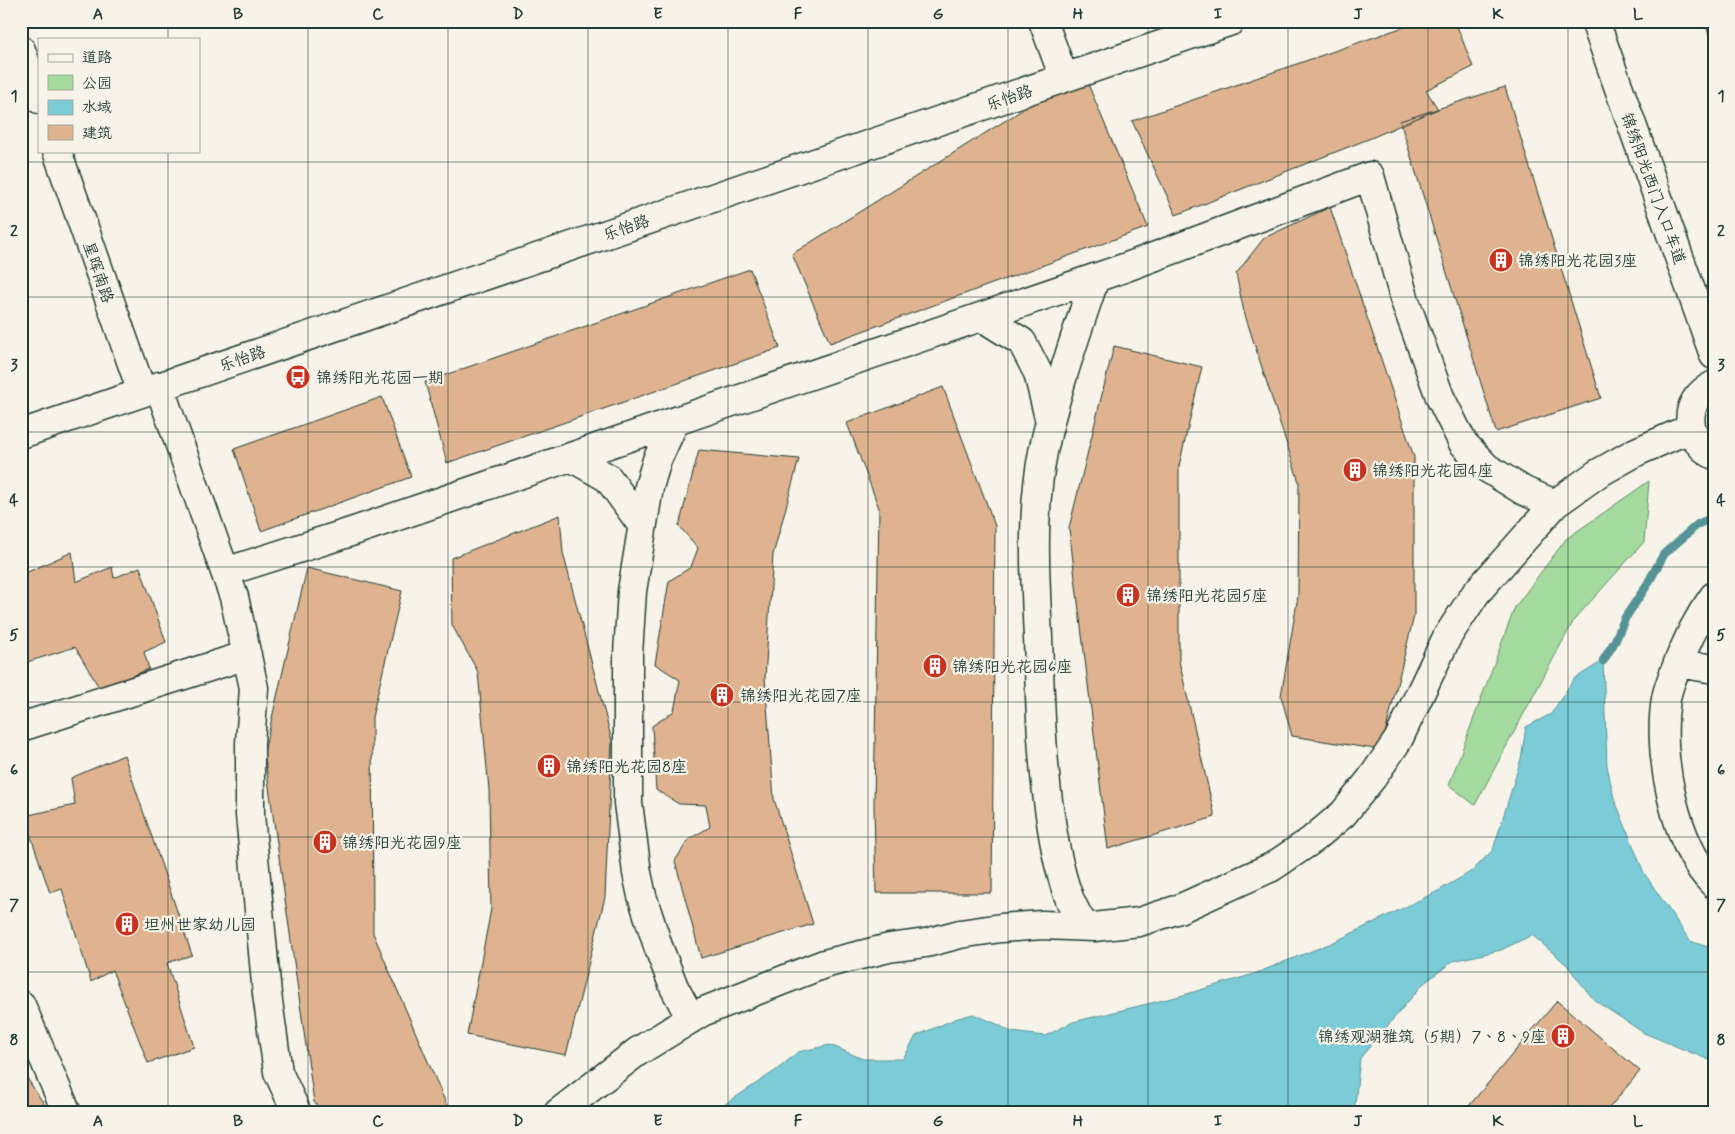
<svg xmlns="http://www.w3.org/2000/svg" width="1735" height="1134" font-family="Mynerve,'LXGW WenKai TC',sans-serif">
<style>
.green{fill:#a4da9e;stroke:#628c69}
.water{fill:#7cccd8;stroke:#579396}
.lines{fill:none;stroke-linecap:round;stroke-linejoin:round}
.stream{stroke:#579396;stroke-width:9}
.building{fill:#dfb38f;stroke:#1f3d34}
.minor-casing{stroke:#1f3d34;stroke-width:31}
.minor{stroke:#f7f3e8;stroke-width:28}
.grid{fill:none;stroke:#1f3d34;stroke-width:1;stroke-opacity:0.55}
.labels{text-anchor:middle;stroke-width:4.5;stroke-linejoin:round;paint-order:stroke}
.street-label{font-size:16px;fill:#1f3d34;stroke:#f7f3e8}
.poi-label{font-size:16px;fill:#1f3d34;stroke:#f7f3e8;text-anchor:start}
.neatline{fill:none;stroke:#1f3d34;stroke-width:2}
.grid-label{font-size:16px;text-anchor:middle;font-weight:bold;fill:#1f3d34}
</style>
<rect width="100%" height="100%" fill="#f7f3e8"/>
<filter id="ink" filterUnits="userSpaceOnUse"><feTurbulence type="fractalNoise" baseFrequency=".02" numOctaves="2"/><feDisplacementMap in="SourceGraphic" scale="10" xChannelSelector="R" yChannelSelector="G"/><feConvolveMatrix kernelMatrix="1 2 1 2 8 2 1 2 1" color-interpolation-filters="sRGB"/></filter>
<g filter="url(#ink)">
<path class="green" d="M1649,481l-5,61 -70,78 -99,185 -26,-20 66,-178 51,-68z"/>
<path class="water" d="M1603,661l4,105 7,32 30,75 46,68 24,8v113l-70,-29 -50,-33 -28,-36 -34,-29 -31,15 -48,11 -30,23 -63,74 -6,55h-267l-16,-5 -40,5h-319l66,-44 20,-17 32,-7 33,14h40l13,-23 39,-17 18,-5 24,10 14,8 34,4 28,-14 107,-26 74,-22 80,-32 104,-51 34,-20 21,-21 28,-91 5,-32 25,-13 23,-35z"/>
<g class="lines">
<path class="stream" d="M1603,661l12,-20 10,-23 22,-33 17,-31 34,-30 16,-7"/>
</g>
<path class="building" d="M1421,21h34l18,46 -47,23 12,19 -67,29 -195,77 -44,-94z
M1704,21h10v27z
M1083,72l65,155 -318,116 -38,-89z
M1505,87l96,311 -105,34 -96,-311z
M1330,207l84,250v159l-33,134 -89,-14 -11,-40 17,-100 1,-114 -55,-170 -8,-38 28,-36z
M750,269l30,79 -333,115 -22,-81z
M1114,346l88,21 -23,99v195l36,156 -107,32 -39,-321z
M943,387l52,139 -3,367h-116l-2,-88 5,-297 -32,-85z
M382,397l29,80 -150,54 -27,-82z
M699,450l100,9 -26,96 -8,123 9,121 39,125 -112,34 -26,-97 14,-22 21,-12 -4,-22 -27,-1 -23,-14 -4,-64 22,-15 6,-31 -25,-16 14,-83 22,-14 7,-19 -19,-22z
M560,515l3,38 49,188 -7,156 -39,158 -99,-20 24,-126 -2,-119 -11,-118 -26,-47 -1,-67z
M72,552l4,30 36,-15 2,11 26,-11 26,75 -22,10 5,17 -49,20 -25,-42 -54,17v-89z
M307,568l95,23 -30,126 1,216 77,180h-126l-10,-11 -50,-350z
M124,755l68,200 -25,8 27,84 -46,16 -36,-93 -21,12 -29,-93 -12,4 -26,-77 51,-11 -4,-27z
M1557,1001l83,70 -35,42h-142z
M21,1069l29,44h-29z"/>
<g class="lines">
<defs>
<path id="minor" d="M1043,21l21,57
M1595,21l119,334
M21,50l18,49
M57,151l85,241
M982,317l40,25 16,31 11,45
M1714,385c-33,15 -30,55 0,70
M159,386l75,211 20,91 -4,55v72l17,179 11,78 19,41
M674,423l-17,37 -8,27 -17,104 -4,63v149l9,70 5,23 16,50 16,41 17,32
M21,434l1210,-413
M571,457l37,21 34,47
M225,572l129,-41 770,-263 246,-92 35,125 35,96 23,46 24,25 37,23 31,13
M1714,596c-17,23 -25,41 -36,67 -4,11 -10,23 -12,36 -9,54 8,146 48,185
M1678,663l36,6
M21,727l226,-72
M1084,926c-5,-8 -10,-17 -14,-26 -11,-27 -16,-57 -20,-85 -9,-59 -10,-118 -12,-178 -3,-61 -7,-124 5,-185 12,-59 33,-117 52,-174
M21,1005l46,108
M558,1113l79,-61 65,-40 122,-48 65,-16 37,-5 34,-9 41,-6 41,-3 52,2 45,-5 40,-13 93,-42 40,-27 31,-26 29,-36 26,-38 49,-103 29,-44 79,-89 42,-30 39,-22 55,-24"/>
</defs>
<use href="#minor" class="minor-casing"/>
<use href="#minor" class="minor"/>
</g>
</g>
<path class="grid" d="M168,21v18M308,21v1092M448,21v1092M588,21v1092M728,21v1092M868,21v1092M1008,21v1092M1148,21v1092M1288,21v1092M1428,21v1092M1568,21v1092M168,151v962M21,162h1693M21,297h1693M21,432h1693M21,567h1693M21,702h1693M21,837h1693M21,972h1693"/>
<defs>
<symbol id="building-disc" viewBox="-11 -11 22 22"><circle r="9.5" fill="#c8321e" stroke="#f7f3e8"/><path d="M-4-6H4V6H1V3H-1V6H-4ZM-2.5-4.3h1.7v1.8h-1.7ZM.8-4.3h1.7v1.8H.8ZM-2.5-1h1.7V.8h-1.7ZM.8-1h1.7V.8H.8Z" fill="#fff"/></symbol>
<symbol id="bus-disc" viewBox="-11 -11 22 22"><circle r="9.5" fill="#c8321e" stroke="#f7f3e8"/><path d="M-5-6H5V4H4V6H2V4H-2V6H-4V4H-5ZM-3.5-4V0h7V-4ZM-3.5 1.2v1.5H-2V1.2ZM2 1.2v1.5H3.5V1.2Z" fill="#fff"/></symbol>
</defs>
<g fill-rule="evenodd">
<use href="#building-disc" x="1487" y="246" width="28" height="28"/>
<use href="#bus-disc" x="284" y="363" width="28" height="28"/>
<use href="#building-disc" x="1341" y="456" width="28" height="28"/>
<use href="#building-disc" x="1114" y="581" width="28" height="28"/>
<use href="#building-disc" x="921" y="652" width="28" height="28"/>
<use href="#building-disc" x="708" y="681" width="28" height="28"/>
<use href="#building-disc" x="535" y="752" width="28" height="28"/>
<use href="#building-disc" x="311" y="828" width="28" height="28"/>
<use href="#building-disc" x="113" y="910" width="28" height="28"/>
<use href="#building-disc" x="1549" y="1022" width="28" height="28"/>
</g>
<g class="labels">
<g class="street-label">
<text transform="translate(1009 97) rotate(-19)" y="6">乐怡路</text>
<text transform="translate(1654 188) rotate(70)" y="6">锦绣阳光西门入口车道</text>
<text transform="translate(626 227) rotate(-19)" y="6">乐怡路</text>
<text transform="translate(99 272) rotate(71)" y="6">星晖南路</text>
<text transform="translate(242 358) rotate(-19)" y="6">乐怡路</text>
</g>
<g class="poi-label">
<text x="1518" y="266">锦绣阳光花园3座</text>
<text x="316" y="383">锦绣阳光花园一期</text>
<text x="1372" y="476">锦绣阳光花园4座</text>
<text x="1146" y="601">锦绣阳光花园5座</text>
<text x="952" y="672">锦绣阳光花园6座</text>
<text x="740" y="701">锦绣阳光花园7座</text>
<text x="566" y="772">锦绣阳光花园8座</text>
<text x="342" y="848">锦绣阳光花园9座</text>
<text x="144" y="930">坦州世家幼儿园</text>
<text x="1546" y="1042" text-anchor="end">锦绣观湖雅筑（5期）7、8、9座</text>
</g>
</g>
<rect width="1735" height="1134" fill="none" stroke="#f7f3e8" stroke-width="55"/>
<rect x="38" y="38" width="162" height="115" fill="#f7f3e8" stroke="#a1aaa0"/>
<rect x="48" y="54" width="25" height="8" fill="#f7f3e8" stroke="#a1aaa0"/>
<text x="82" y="62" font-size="15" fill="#1f3d34">道路</text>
<rect x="48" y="75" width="25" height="15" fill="#a4da9e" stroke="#a1aaa0"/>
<text x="82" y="88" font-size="15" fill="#1f3d34">公园</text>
<rect x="48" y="100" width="25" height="15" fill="#7cccd8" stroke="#a1aaa0"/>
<text x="82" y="112" font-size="15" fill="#1f3d34">水域</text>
<rect x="48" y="125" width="25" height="15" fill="#dfb38f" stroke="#a1aaa0"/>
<text x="82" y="138" font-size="15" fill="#1f3d34">建筑</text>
<rect x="28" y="28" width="1680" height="1078" class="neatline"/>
<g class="grid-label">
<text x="98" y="19">A</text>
<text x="238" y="19">B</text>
<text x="378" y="19">C</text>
<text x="518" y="19">D</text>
<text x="658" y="19">E</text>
<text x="798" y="19">F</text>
<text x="938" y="19">G</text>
<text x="1078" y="19">H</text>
<text x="1218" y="19">I</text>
<text x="1358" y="19">J</text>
<text x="1498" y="19">K</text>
<text x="1638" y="19">L</text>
<text x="14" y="101">1</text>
<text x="1721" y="101">1</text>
<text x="14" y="236">2</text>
<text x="1721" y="236">2</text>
<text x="14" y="370">3</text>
<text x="1721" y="370">3</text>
<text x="14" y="505">4</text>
<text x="1721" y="505">4</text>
<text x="14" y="640">5</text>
<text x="1721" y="640">5</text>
<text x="14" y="775">6</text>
<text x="1721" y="775">6</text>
<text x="14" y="910">7</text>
<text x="1721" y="910">7</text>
<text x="14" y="1045">8</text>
<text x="1721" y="1045">8</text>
<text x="98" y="1126">A</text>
<text x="238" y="1126">B</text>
<text x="378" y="1126">C</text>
<text x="518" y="1126">D</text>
<text x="658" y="1126">E</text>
<text x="798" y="1126">F</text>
<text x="938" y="1126">G</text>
<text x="1078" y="1126">H</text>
<text x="1218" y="1126">I</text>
<text x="1358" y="1126">J</text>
<text x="1498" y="1126">K</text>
<text x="1638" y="1126">L</text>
</g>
</svg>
